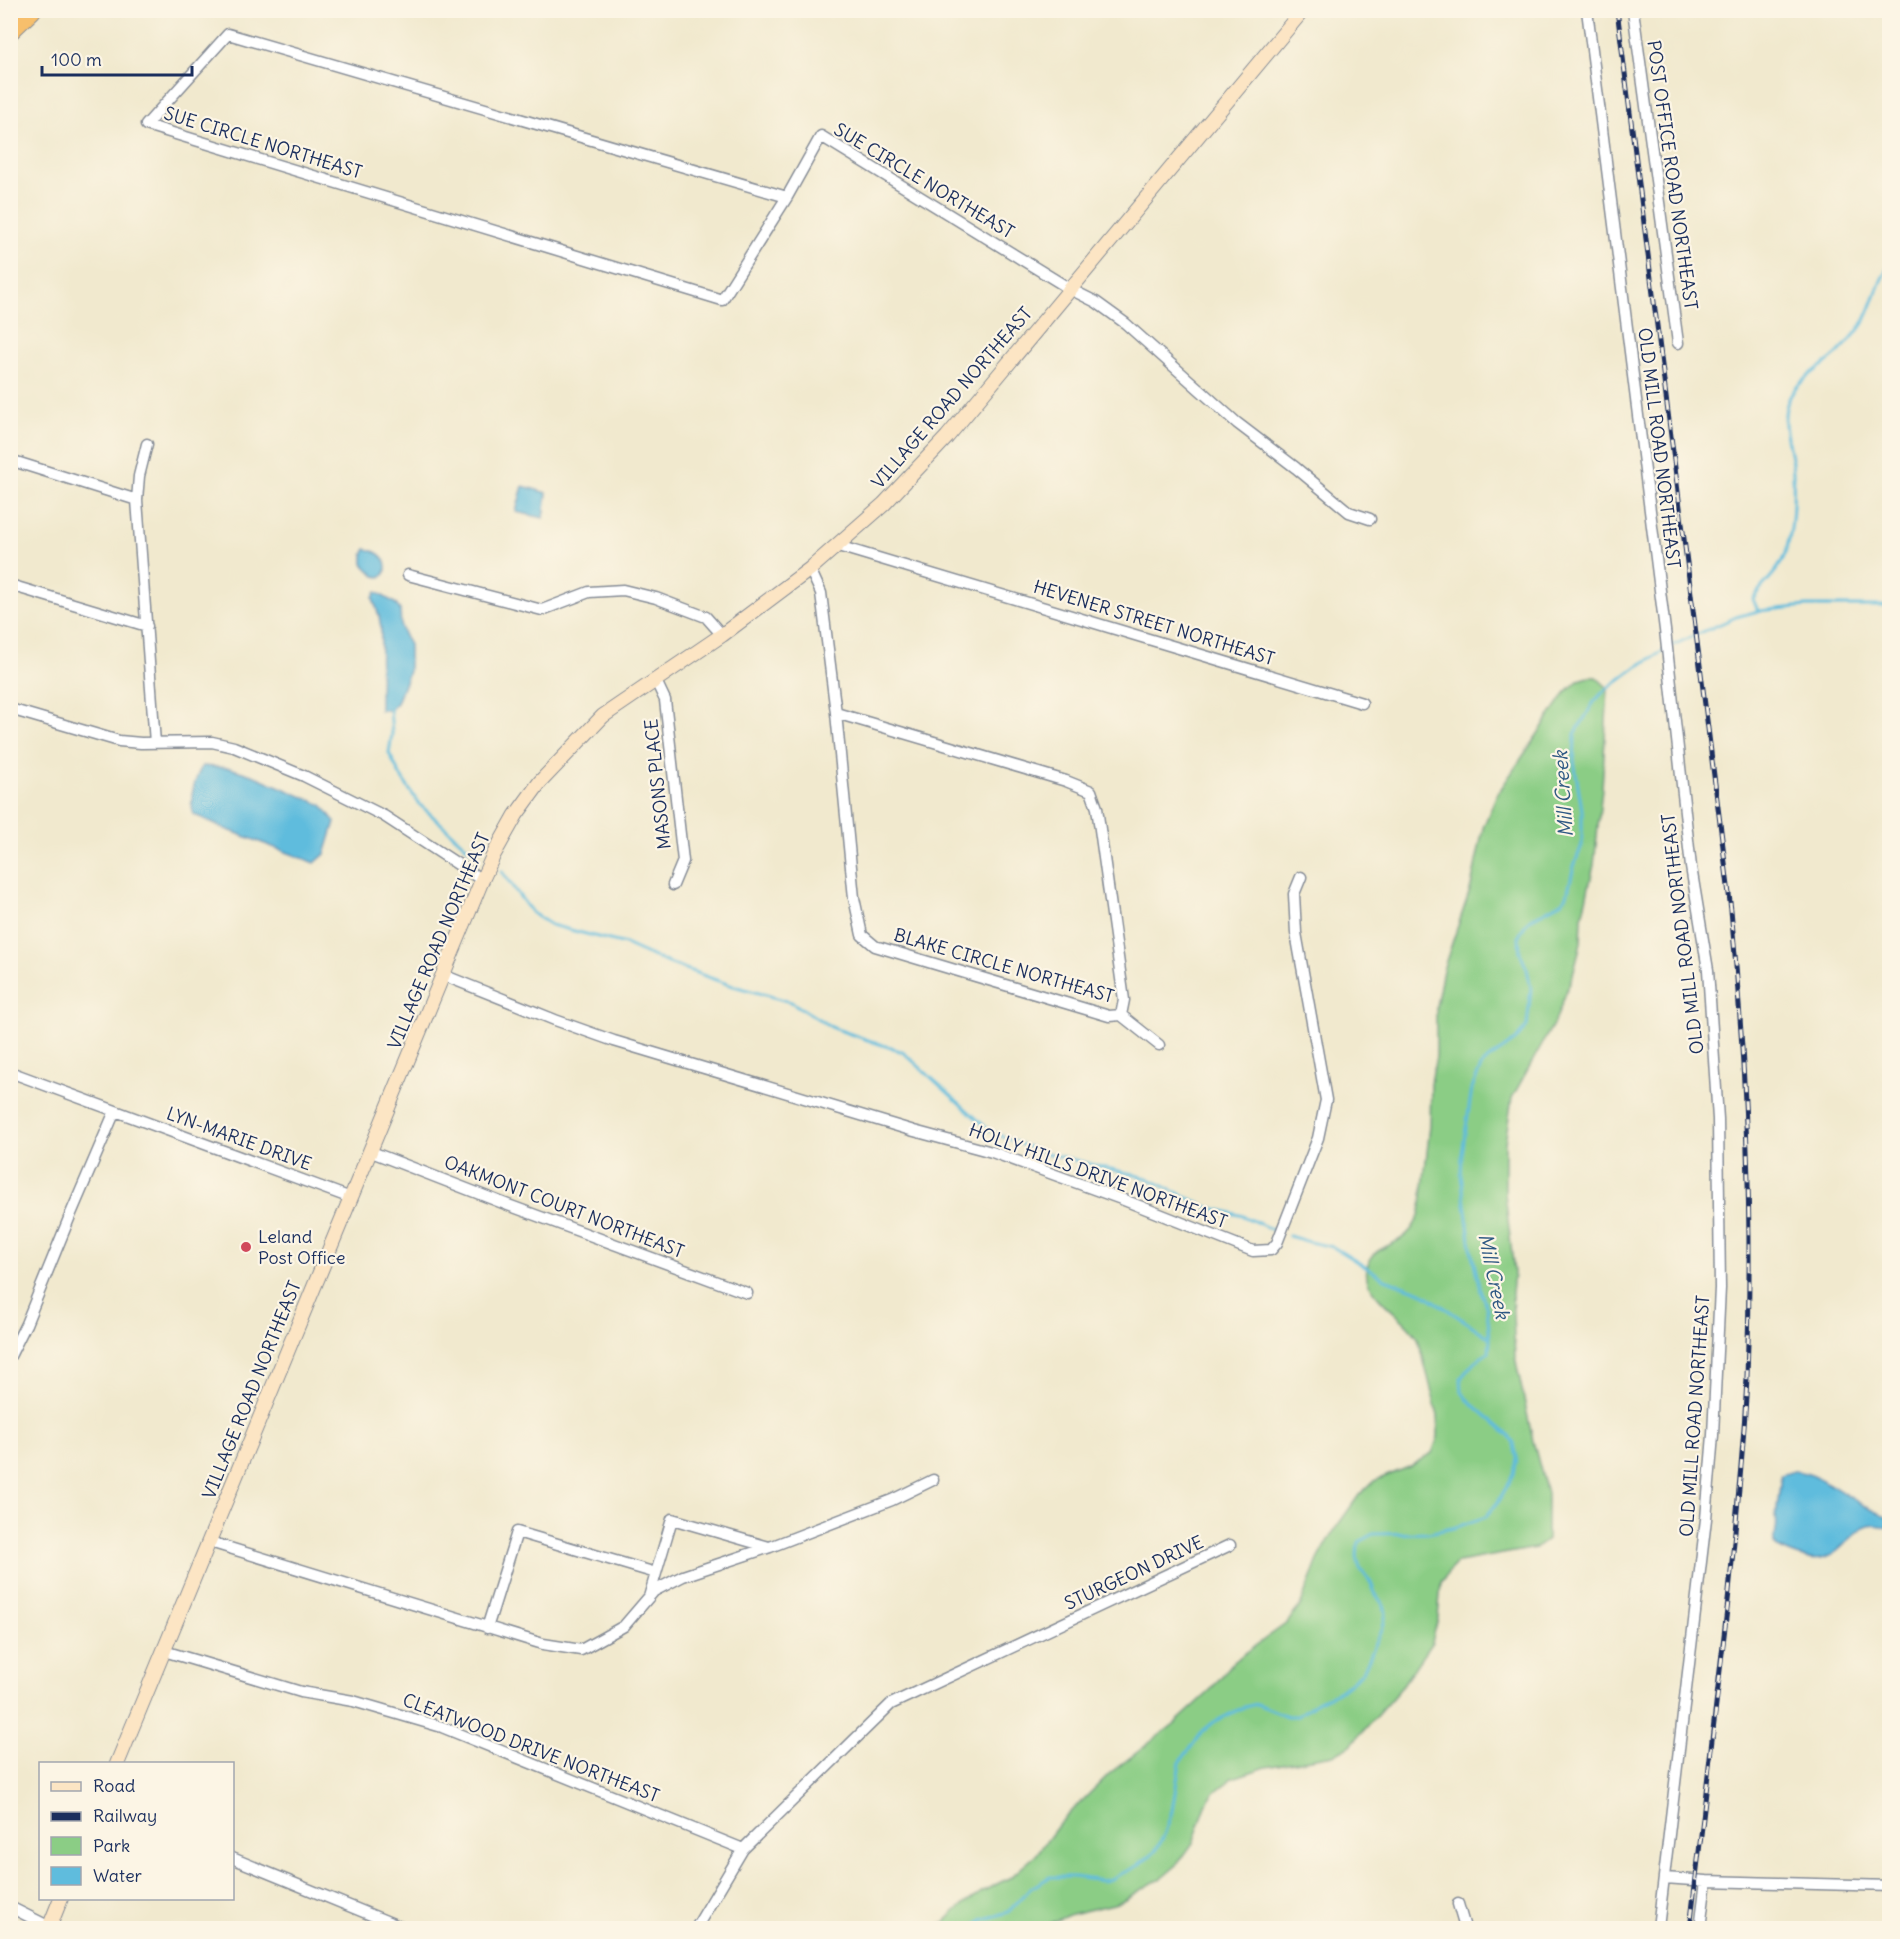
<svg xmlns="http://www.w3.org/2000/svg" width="1900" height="1939" font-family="Delius,sans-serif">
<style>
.green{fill:#8bcd85;stroke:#537e72;stroke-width:1.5}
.water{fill:#5fbcdd;stroke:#3d769e;stroke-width:1.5}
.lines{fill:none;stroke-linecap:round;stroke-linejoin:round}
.stream{stroke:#5fbcdd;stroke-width:3}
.minor-casing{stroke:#868c96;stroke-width:13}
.secondary-casing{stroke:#868c96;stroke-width:16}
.motorway-casing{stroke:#868c96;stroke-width:20}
.minor{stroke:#fff;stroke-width:10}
.secondary{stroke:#fce5c4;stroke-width:14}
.motorway{stroke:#f7bf6c;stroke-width:18}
.rail-casing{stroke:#1b2f5e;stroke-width:5}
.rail{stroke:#fcf5e5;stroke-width:3;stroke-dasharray:9;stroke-linecap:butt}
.poi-dot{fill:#d1495b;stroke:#fcf5e5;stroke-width:2}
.labels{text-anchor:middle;stroke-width:4.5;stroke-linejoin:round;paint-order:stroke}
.street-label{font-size:18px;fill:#1b2f5e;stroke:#fcf5e5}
.poi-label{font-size:18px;fill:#1b2f5e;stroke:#fcf5e5;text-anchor:start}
.water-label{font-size:20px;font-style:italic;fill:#2f5984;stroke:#fcf5e5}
</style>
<rect width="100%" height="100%" fill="#fcf5e5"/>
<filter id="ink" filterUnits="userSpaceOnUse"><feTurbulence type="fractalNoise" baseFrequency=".0167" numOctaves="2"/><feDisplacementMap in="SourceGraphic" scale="12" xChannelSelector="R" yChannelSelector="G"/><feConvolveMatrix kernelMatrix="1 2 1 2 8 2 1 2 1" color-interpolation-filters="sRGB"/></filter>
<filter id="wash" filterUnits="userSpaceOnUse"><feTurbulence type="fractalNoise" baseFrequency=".008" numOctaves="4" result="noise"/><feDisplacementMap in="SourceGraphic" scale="24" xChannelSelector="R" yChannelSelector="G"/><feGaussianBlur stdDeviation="1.35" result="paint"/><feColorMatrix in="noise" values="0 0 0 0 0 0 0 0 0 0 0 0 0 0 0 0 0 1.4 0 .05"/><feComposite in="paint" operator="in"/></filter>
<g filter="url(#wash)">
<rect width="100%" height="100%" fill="#f1e9ce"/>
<path class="green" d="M1589,677h7l12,11 -6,100 -8,77 -12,52 -1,26 -8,31 -17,45 -44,79 -7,45v50l9,79 -2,21 3,64 18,84 14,52v47l-11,8 -78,14 -9,9 -8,12 -3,35 -6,24 -32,47 -49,56 -18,10 -67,12 -33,11 -17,13 -8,9 -15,43 -16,22 -14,12 -45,26 -47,11 -32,14h-101l20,-19 25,-18 28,-14 10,-9 15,-13 24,-32 50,-50 64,-49 33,-30 27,-33 53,-38 13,-17 18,-46 17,-31 24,-34 15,-14 35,-14 23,-14 6,-16v-21l-20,-78c-14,-21 -39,-34 -50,-56 -2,-6 -2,-9 -1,-14 7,-25 26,-19 41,-35 6,-6 9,-12 12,-20l10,-87 1,-43 5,-27v-50l7,-36 28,-83 12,-59 13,-32 70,-104 13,-12z"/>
<path class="water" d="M523,486l24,7 -3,25 -28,-6z
M366,549c14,3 23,10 19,25l-5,3 -5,-1 -12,-12v-9z
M376,592l19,11 5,7 1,17 8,18v26l-12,32 -7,7h-10l1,-82 -2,-12 -6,-18z
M202,766l28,2 25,8 67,29 13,17 -10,32 -10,9 -92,-35 -30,-14c-4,-16 1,-33 9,-48z
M1794,1471c26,2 46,22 69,34 9,5 18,8 26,13v10c-36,-13 -39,25 -68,31 -13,3 -33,-6 -45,-12 -4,-11 3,-17 0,-29l5,-43z"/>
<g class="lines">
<path class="stream" d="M1758,611l-5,-12c8,-13 21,-23 28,-36 12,-23 13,-64 12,-90 -1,-25 -14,-48 -5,-72 8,-21 34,-33 49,-47 11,-11 22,-23 29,-36 9,-18 12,-37 24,-54
M1671,646l65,-29 22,-6 49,-5h83
M390,708l2,26 -3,19 11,22 19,29 56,50
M502,872l30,41 19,12 74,19 38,17 67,24 61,17 42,26 70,24 86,78 26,12 27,10 105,26 60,29 36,9 34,16
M1289,1236l20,6 24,5 52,32 36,13 69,46
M971,1928l11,-8 26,-8 23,-24 19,-11h24l29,4 8,-2 26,-13 19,-15 9,-18 7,-22 8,-49 23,-31 11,-9 30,-15 13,-3 30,12h11l20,-15 22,-10 23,-19 20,-45 3,-14 -2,-7 -9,-13 -4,-10 -11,-15 -3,-11 1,-15 15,-8 55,-1 25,-5 33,-11 12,-15 16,-28 3,-16 -3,-14 -6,-9 -41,-36 -5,-7 -1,-14 13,-16 15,-10 1,-14 -3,-29 -7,-20 -8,-35 -11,-79 1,-21 10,-66 11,-25 32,-22 12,-15 4,-38 -4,-19 -7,-16 -1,-17 7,-13 6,-5 30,-16 5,-7 7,-29 8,-21v-35l-8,-49 1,-27 19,-32 10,-11 31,-23 30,-18"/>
</g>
</g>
<g filter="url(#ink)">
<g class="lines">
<defs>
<path id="minor" d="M1587,10l78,620 26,237 17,103 10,149 2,169 -7,147 -7,84 -48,409
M1633,10l45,333
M228,34l559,163 -65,103 -576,-175z
M787,197l34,-61 249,153 26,13 29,21 112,100 59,45 53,44 21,7
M147,444l-8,32 -2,24 18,243
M10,460l127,40
M838,546l524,157
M810,569l11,24 15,120
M408,575l134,35 47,-18 34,-2 33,8 50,19 16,18
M10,585l137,41
M656,681l9,19 18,161 -10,24
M10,709l109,32 22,2 71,-1 22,5 70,29 80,40 98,64
M836,713l230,68 25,10 6,17 27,192 -3,15 -12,1 -204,-61 -30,-9 -13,-11 -8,-37z
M443,975l112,45 59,21 300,90 78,21 132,48 129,51 18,-1 6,-7 41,-105 8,-38 -30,-167 -2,-39 7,-17
M1121,1015l38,30
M10,1072l341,126
M369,1151l139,54 239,88
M10,1356l16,-32 44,-108 45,-105
M210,1542l333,102 38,6 43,-24 30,-35 29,-15 87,-29 122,-47 41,-20
M649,1597l23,-78 97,28
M487,1628l30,-96 139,41
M164,1651l137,41 52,9 89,26 301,122
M232,1858l171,70
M1665,1878l41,3 184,5
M1458,1904l7,24
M10,1907l40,20
M696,1928l47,-79 148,-145 339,-159
M1700,1928l6,-47"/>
<path id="secondary" d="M117,1764l365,-884 12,-26 22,-39 24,-33 63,-66 119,-81 88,-66 74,-65 63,-67 356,-427
M49,1928l12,-30"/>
<path id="motorway" d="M10,31l22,-21"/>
</defs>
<use href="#minor" class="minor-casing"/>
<use href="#secondary" class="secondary-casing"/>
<use href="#motorway" class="motorway-casing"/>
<use href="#minor" class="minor"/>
<use href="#secondary" class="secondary"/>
<use href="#motorway" class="motorway"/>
<defs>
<path id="rail" d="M1617,10l114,900c15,156 22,311 16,467 -3,72 -11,143 -18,215 -12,112 -26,224 -39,336"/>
</defs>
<use href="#rail" class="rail-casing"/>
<use href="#rail" class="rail"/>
</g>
</g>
<circle class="poi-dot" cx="246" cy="1247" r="6"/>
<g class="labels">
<g class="street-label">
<text transform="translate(263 143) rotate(17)" y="6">SUE CIRCLE NORTHEAST</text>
<text transform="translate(1672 175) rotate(82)" y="6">POST OFFICE ROAD NORTHEAST</text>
<text transform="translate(924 181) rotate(31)" y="6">SUE CIRCLE NORTHEAST</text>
<text transform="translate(952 398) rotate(-49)" y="6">VILLAGE ROAD NORTHEAST</text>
<text transform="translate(1659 448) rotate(83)" y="6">OLD MILL ROAD NORTHEAST</text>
<text transform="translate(1154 623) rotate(17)" y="6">HEVENER STREET NORTHEAST</text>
<text transform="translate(658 784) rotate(-96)" y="6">MASONS PLACE</text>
<text transform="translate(1683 934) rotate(-97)" y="6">OLD MILL ROAD NORTHEAST</text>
<text transform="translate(439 941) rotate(-67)" y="6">VILLAGE ROAD NORTHEAST</text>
<text transform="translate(1004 966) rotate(16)" y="6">BLAKE CIRCLE NORTHEAST</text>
<text transform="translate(239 1139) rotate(20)" y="6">LYN-MARIE DRIVE</text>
<text transform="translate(1098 1176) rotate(20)" y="6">HOLLY HILLS DRIVE NORTHEAST</text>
<text transform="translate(564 1207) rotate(21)" y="6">OAKMONT COURT NORTHEAST</text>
<text transform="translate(252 1390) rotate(-68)" y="6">VILLAGE ROAD NORTHEAST</text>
<text transform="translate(1695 1416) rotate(-86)" y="6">OLD MILL ROAD NORTHEAST</text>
<text transform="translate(1134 1573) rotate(-25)" y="6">STURGEON DRIVE</text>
<text transform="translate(531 1748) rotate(21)" y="6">CLEATWOOD DRIVE NORTHEAST</text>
</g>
<g class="poi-label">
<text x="258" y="1243">Leland<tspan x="258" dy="21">Post Office</tspan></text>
</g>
<g class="water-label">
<text transform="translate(1563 794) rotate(-94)" y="7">Mill Creek</text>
<text transform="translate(1494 1276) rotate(78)" y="7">Mill Creek</text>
</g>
</g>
<rect width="1900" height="1939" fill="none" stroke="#fcf5e5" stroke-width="36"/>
<rect x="39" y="1762" width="195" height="138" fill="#fcf5e5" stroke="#a2a6af" stroke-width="1.5"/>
<rect x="51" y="1782" width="30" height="9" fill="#fce5c4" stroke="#a2a6af" stroke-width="1.5"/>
<text x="93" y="1792" font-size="18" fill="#1b2f5e">Road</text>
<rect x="51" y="1812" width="30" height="9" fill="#1b2f5e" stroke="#a2a6af" stroke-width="1.5"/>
<text x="93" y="1822" font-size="18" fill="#1b2f5e">Railway</text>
<rect x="51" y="1837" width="30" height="18" fill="#8bcd85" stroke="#a2a6af" stroke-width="1.5"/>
<text x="93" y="1852" font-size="18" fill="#1b2f5e">Park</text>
<rect x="51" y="1867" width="30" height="18" fill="#5fbcdd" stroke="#a2a6af" stroke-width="1.5"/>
<text x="93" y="1882" font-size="18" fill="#1b2f5e">Water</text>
<path d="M42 66v9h150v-9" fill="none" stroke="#1b2f5e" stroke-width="3"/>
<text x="51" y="66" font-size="18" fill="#1b2f5e" stroke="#fcf5e5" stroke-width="4.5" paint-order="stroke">100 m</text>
</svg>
